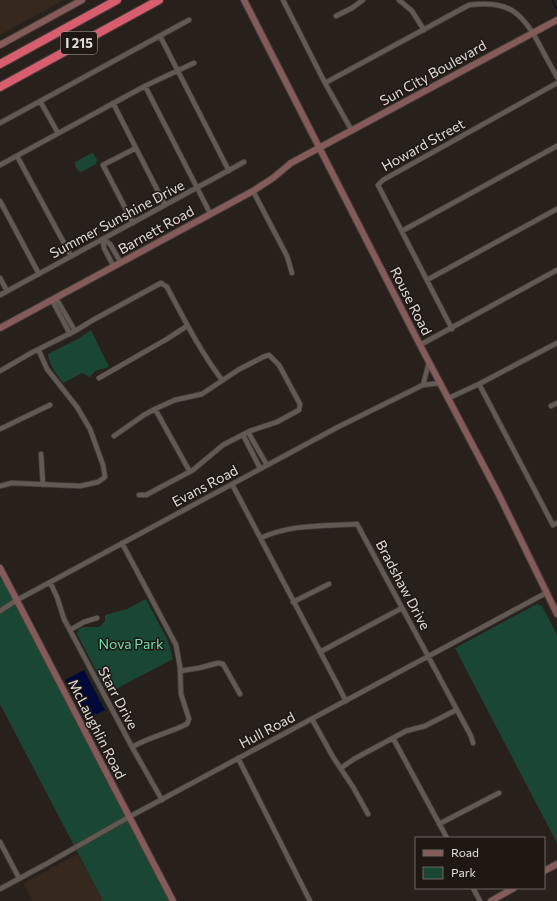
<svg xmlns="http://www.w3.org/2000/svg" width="557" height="901" font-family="Commissioner,sans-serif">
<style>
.built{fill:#35281f}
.green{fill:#1a4734}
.water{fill:#000939}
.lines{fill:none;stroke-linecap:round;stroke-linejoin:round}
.stream{stroke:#000939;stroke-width:1}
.street-casing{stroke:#423c39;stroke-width:6}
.secondary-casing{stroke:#423c39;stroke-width:8}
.highway-casing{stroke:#423c39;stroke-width:10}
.street{stroke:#625953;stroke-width:4.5}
.secondary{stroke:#855a5b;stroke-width:6}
.highway{stroke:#d75d6f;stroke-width:8}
.labels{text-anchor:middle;stroke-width:3;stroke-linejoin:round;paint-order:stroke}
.shield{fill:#1e1712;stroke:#a7a19d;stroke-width:1}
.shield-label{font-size:13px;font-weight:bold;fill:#e2dcd9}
.street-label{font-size:14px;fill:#e2dcd9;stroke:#1e1712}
.park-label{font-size:14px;fill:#71e0af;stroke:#1e1712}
</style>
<rect width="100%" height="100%" fill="#28201b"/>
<path class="built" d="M0,0h64l-64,35z
M78,854l25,47h-70l-10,-18z"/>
<path class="green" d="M92,153l2,1 3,6 -1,4 -15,8 -3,-1 -3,-6v-3z
M91,330l18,37 -14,4 -5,6 -8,-4 -19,10c-6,-8 -14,-18 -15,-29l30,-15z
M0,575l169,326h-66l-103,-197z
M146,599l22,42 5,18 -65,34 -31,-59 2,-5 4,-2h16l6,-6v-6l22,-6z
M537,604l5,2 15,29v208l-102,-195z"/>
<path class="water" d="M84,670l21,40 -18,9 -1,-1 -21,-38z"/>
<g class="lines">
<path class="stream" d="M552,0l5,9"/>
<defs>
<path id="street" d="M283,0l42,83 27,48
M399,0l13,11 12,19
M336,16l16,-8 11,-8
M160,36l69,135
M325,83l144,-78c38,-5 52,6 69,37 6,12 13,24 19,35
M145,86l65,127
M40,101l18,32
M113,103l52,102
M0,123l189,-103
M17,156l54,100
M0,165l145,-79 49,-23
M253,191l34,65 5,17
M0,201l39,73
M133,223l-30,-58 33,-17
M402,231l155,-85
M103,239l7,5 11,19
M103,239l1,9 10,19
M0,278l7,13
M427,280l130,-71
M0,295l244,-133
M56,298l19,33
M52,300l18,34
M452,329l-74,-144 5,-5 174,-97
M420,345l137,-75
M0,371l31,-18 44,-22 18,-11 68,-37 6,4c17,32 33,64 55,93
M99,378l68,-39 20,-13
M479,384l74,141 4,-2
M423,385l6,-23
M449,398l30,-14 78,-41
M551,406l6,-3
M155,409l35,63
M0,429l50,-24
M248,432l19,33
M243,435l17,33
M114,436l30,-21 11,-6 20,-9 27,-6 36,-24 25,-13 6,-2 10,10 21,39 -1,6 -22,12 -27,9 -27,14 -30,25 -47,25h-7
M41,454l2,31
M232,484l114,217
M0,486l12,-3 68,3 18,-4 7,-5 -2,-12 -13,-36 -13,-22 -30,-38 -8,-18
M261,538c29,-14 64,-12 96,-14l114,212 2,7
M122,543l54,102 4,22 1,27 8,25 -2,5c-18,9 -38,13 -55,23
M50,582l7,15 7,22 68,128 30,53
M293,602l36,-18
M0,611l17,-11 321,-173 85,-42 18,-2
M70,630l14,-8 13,-4
M320,652l82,-44
M180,671l19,-3 19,-5 5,1 17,30
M312,719l21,38 20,30 15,27
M393,738l54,100
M238,758l72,143
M341,768l13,-9 52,-28 19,-5 31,-16
M439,824l60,-31
M0,842l19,36
M473,888l7,13
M0,889l48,-26 81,-46 417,-224"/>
<path id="secondary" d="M244,0l176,345 79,150 58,119
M0,45l82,-45
M0,328l253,-137 20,-13 18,-15 266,-143
M0,568l173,333
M544,871l13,-7
M491,901l23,-13"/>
<path id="highway" d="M0,64l117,-64
M0,87l159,-87"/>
</defs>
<use href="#street" class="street-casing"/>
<use href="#secondary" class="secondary-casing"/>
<use href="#highway" class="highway-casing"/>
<use href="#street" class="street"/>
<use href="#secondary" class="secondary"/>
<use href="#highway" class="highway"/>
</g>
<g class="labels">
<rect class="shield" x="61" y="32" width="36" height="22" rx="3"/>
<g class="shield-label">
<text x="79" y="48">I 215</text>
</g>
<g class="street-label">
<text transform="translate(433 73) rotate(-29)" y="5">Sun City Boulevard</text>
<text transform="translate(423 145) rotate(-29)" y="5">Howard Street</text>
<text transform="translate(117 219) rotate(-28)" y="5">Summer Sunshine Drive</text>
<text transform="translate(156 230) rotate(-29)" y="5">Barnett Road</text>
<text transform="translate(411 301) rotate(63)" y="5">Rouse Road</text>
<text transform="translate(205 486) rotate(-28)" y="5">Evans Road</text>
<text transform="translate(403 585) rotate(62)" y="5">Bradshaw Drive</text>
<text transform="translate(118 698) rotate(62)" y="5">Starr Drive</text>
<text transform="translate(97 729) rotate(63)" y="5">McLaughlin Road</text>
<text transform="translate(267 730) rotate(-28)" y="5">Hull Road</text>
</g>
<g class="park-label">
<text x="131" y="649">Nova Park</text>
</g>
</g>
<rect x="415" y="837" width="130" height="52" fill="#1e1712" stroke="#6c6662"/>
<rect x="423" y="850" width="20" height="6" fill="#855a5b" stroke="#6c6662"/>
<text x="451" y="857" font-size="12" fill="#e2dcd9">Road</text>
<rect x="423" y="867" width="20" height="12" fill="#1a4734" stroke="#6c6662"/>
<text x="451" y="877" font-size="12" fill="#e2dcd9">Park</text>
</svg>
